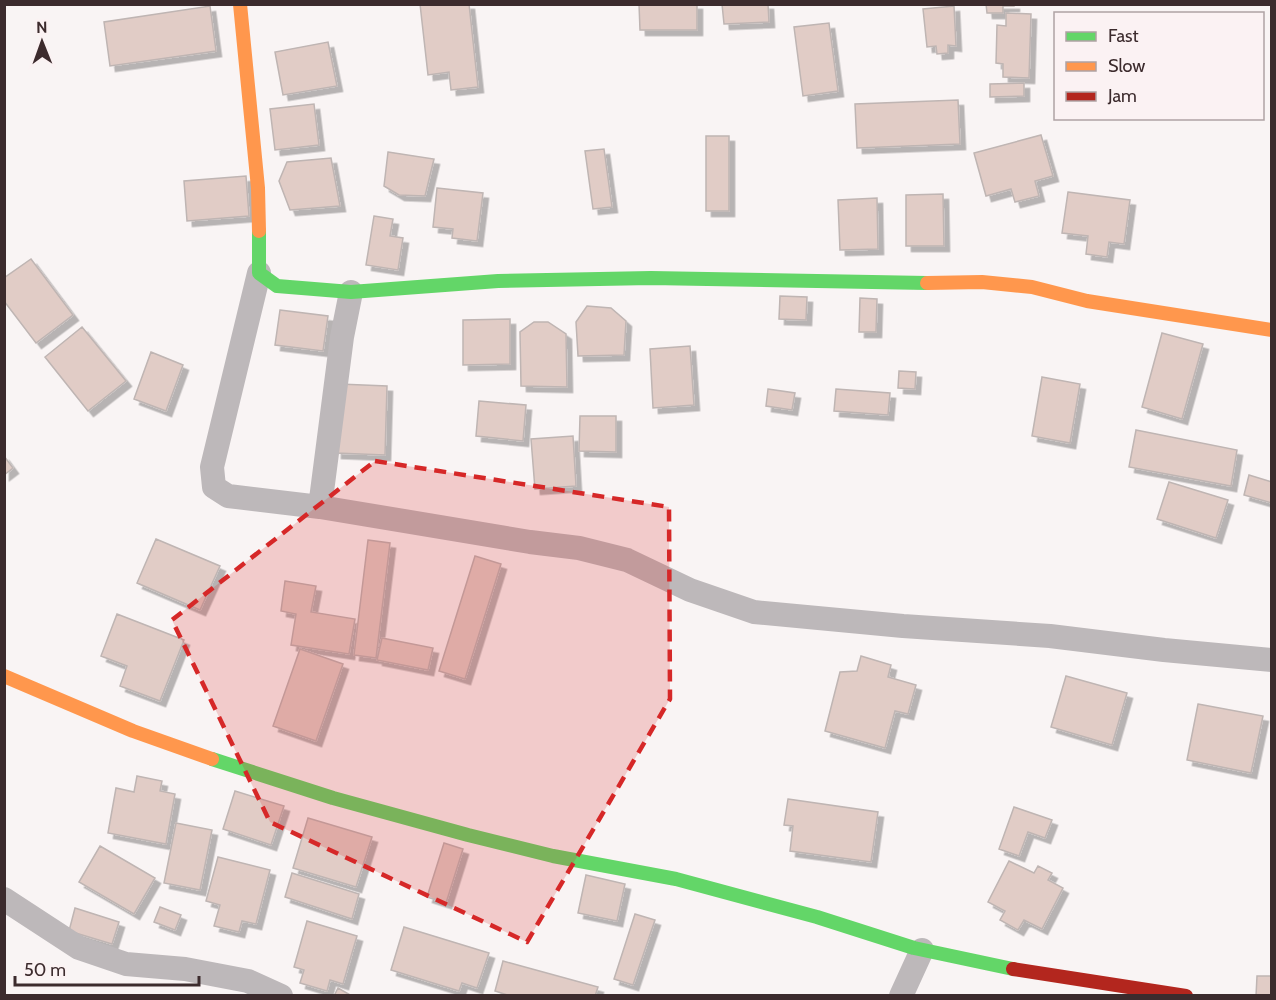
<svg xmlns="http://www.w3.org/2000/svg" width="1276" height="1000" font-family="Cabin,sans-serif">
<style>
.building{fill:#e1ccc6;stroke:#bfb5b3;stroke-width:1.5;filter:url(#shadow)}
.lines{fill:none;stroke-linecap:round;stroke-linejoin:round}
.street{stroke:#bdb8ba;stroke-width:24}
.fast{stroke:#63d668;stroke-width:14}
.slow{stroke:#ff974d;stroke-width:14}
.jam{stroke:#b3261e;stroke-width:14}
.marked{fill:#d62828;fill-opacity:0.2;stroke:#d62828;stroke-width:4.5;stroke-dasharray:12 8;stroke-linejoin:round}
</style>
<defs>
<filter id="shadow"><feDropShadow dx="5.5" dy="5.5" stdDeviation="0" flood-color="#0004"/></filter>
</defs>
<rect width="100%" height="100%" fill="#f9f4f4"/>
<path class="building" d="M420,4h49l9,83 -27,3 -2,-18 -21,3z
M639,4h58v26h-57z
M722,4h46l1,18 -45,2z
M986,4h28v2h-11v7h-16z
M210,6l6,45 -106,15 -6,-44z
M954,6l2,40 -8,-1v8l-11,1 -1,-8 -9,1 -4,-38z
M1006,13l25,1 -2,64 -26,-1v-13l-7,-1 1,-38 9,1z
M829,23l9,68 -35,5 -9,-69z
M328,42l9,44 -54,9 -8,-43z
M1024,83v13l-34,1v-13z
M958,100l2,44 -103,4 -2,-44z
M314,104l5,41 -44,5 -5,-41z
M1041,135l12,41 -18,5 4,15 -24,6 -4,-13 -25,7 -12,-43z
M706,136h23v75h-23z
M604,149l8,58 -19,2 -8,-58z
M388,152l46,7 -9,37 -26,-1 -15,-9z
M331,158l9,48 -50,4 -11,-29 8,-19z
M246,176l3,40 -62,5 -3,-40z
M437,188l46,5 -6,48 -25,-3 1,-9 -20,-2z
M1068,192l62,8 -6,44 -15,-2 -2,15 -21,-3 2,-18 -26,-3z
M943,194l1,52h-38v-51z
M877,198l1,51 -38,1 -2,-50z
M374,216l19,3 -3,17 13,2 -5,32 -32,-5z
M31,259l42,56 -37,28 -32,-42v-23z
M780,296l27,1 -1,23 -27,-1z
M860,298l17,1 -1,33h-17z
M587,306l24,2 15,13 -2,34 -46,1 -2,-34z
M280,310l48,6 -5,35 -48,-6z
M510,319v45l-47,1v-45z
M534,322h14l18,12 1,53 -46,-1 -1,-54z
M82,327l44,54 -38,30 -43,-54z
M1162,333l41,11 -21,75 -40,-12z
M690,346l4,59 -41,3 -3,-59z
M151,352l32,13 -17,46 -32,-12z
M899,371l17,1 -1,17 -17,-1z
M1042,377l38,7 -10,59 -38,-7z
M339,384l48,2 -2,69 -49,-2z
M768,389l27,4 -3,17 -26,-4z
M836,389l54,4 -2,22 -54,-4z
M479,401l47,4 -3,36 -47,-5z
M580,416h36v36l-37,-1z
M1136,430l101,20 -6,36 -102,-19z
M573,436l3,50 -41,3 -4,-50z
M4,456l9,12 -9,7z
M1249,475l23,7v21l-28,-8z
M1169,482l59,18 -12,38 -59,-19z
M156,539l64,27 -20,44 -63,-27z
M368,540l22,3 -14,115 -22,-3z
M475,556l26,8 -36,115 -26,-8z
M285,581l31,5 -5,26 44,7 -6,35 -58,-9 5,-31 -15,-3z
M117,614l67,26 -24,61 -40,-15 7,-20 -26,-10z
M382,638l51,10 -5,22 -51,-10z
M300,649l43,15 -27,77 -43,-15z
M861,656l30,9 -3,12 28,8 -8,29 -13,-3 -10,37 -60,-17 15,-59 17,-1z
M1066,676l61,17 -15,52 -61,-18z
M1198,704l65,12 -12,57 -64,-13z
M137,776l25,5 -2,10 15,3 -9,50 -58,-11 8,-45 18,4z
M235,791l49,15 -13,39 -48,-16z
M788,799l90,13 -7,50 -81,-11 3,-25 -9,-1z
M1014,807l38,13 -7,18 -17,-6 -9,24 -20,-7z
M308,818l64,19 -16,50 -63,-19z
M176,823l36,7 -12,60 -36,-7z
M444,843l19,6 -17,54 -19,-6z
M100,846l55,32 -21,36 -55,-32z
M218,857l52,13 -14,54 -14,-3 -3,11 -25,-6 6,-21 -14,-4z
M1009,861l25,12 4,-7 14,7 -4,7 15,8 -21,41 -18,-9 -6,10 -18,-10 5,-9 -17,-9z
M292,873l67,21 -7,25 -67,-22z
M586,875l39,9 -8,37 -39,-8z
M160,907l21,8 -6,15 -21,-8z
M75,908l44,14 -7,22 -43,-13z
M635,914l20,6 -22,65 -19,-6z
M307,921l50,15 -14,48 -13,-4 -3,11 -27,-8 4,-13 -10,-3z
M404,927l85,26 -12,35 -15,-5 -3,8 -68,-21z
M503,961l95,26 -3,9h-84l-16,-5z
M1257,976h15v20h-16z
M338,988l14,8h-18z"/>
<g class="lines">
<path class="street" d="M259,273l-47,194 2,20 14,9 92,11
M351,292l-9,45 -22,170 210,35 49,6 48,12 63,30 64,22 149,14 147,10 114,14 108,10
M4,899l75,49 47,16 59,5 63,12 33,15
M901,996l21,-46"/>
<path class="fast" d="M259,231v42l18,13 74,6 147,-11 153,-3 276,5
M212,759l121,39 135,37 85,21 123,23 141,38 97,31 99,21"/>
<path class="slow" d="M240,4l18,184 1,43
M927,283l55,-1 50,5 55,14 185,29
M4,676l129,55 79,28"/>
<path class="jam" d="M1013,969l173,27"/>
</g>
<path class="marked" d="M375,461l294,46 1,192 -143,243 -257,-120 -98,-202z"/>
<rect width="1276" height="1000" fill="none" stroke="#3c2b2d" stroke-width="12"/>
<rect x="1054" y="12" width="210" height="108" fill="#fbf2f3" stroke="#afa2a4" stroke-width="1.5"/>
<rect x="1066" y="32" width="30" height="9" fill="#63d668" stroke="#afa2a4" stroke-width="1.5"/>
<text x="1108" y="42" font-size="18" fill="#3c2b2d">Fast</text>
<rect x="1066" y="62" width="30" height="9" fill="#ff974d" stroke="#afa2a4" stroke-width="1.5"/>
<text x="1108" y="72" font-size="18" fill="#3c2b2d">Slow</text>
<rect x="1066" y="92" width="30" height="9" fill="#b3261e" stroke="#afa2a4" stroke-width="1.5"/>
<text x="1108" y="102" font-size="18" fill="#3c2b2d">Jam</text>
<g transform="translate(42 42) rotate(359)" stroke="#fbf2f3" stroke-width="4.5" paint-order="stroke">
<path d="M0-4.5L10 22L0 15L-10 22Z" fill="#3c2b2d"/>
<text y="-9" font-size="16" font-weight="bold" text-anchor="middle" fill="#3c2b2d">N</text>
</g>
<path d="M15 976v9h184v-9" fill="none" stroke="#3c2b2d" stroke-width="3"/>
<text x="24" y="976" font-size="18" fill="#3c2b2d" stroke="#fbf2f3" stroke-width="4.5" paint-order="stroke">50 m</text>
</svg>
